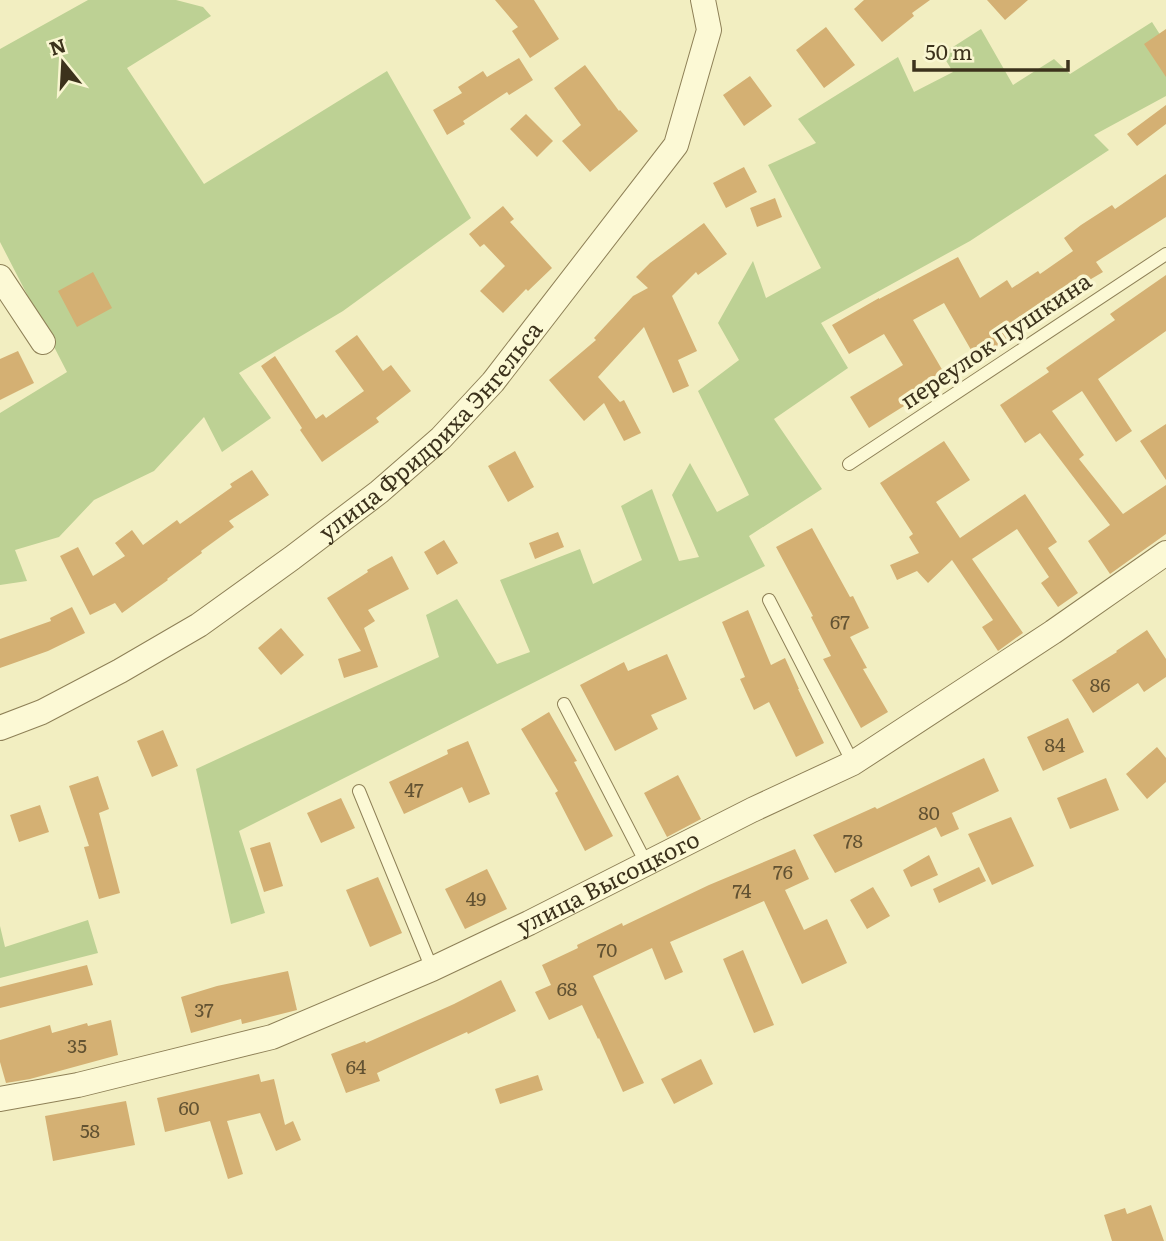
<svg xmlns="http://www.w3.org/2000/svg" width="1166" height="1241" font-family="Literata,serif">
<style>
.green{fill:#bdd194}
.building{fill:#d4b073}
.lines{fill:none;stroke-linecap:round;stroke-linejoin:round}
.service-casing{stroke:#8e8057;stroke-width:14}
.minor-casing{stroke:#8e8057;stroke-width:26}
.service{stroke:#fcf9d5;stroke-width:12}
.minor{stroke:#fcf9d5;stroke-width:24}
.labels{text-anchor:middle;stroke-width:7;stroke-linejoin:round;paint-order:stroke}
.number-label{font-size:19px;fill:#625232}
.street-label{font-size:23px;fill:#3c321c;stroke:#f9f6d1}
</style>
<rect width="100%" height="100%" fill="#f2eec1"/>
<path class="green" d="M88,0h88l27,7 8,9 -84,52 77,116 183,-113 84,147 -128,93 -104,62 32,45 -49,34 -18,-35 -50,54 -60,29 -35,37 -44,13 12,31 -27,4v-172l67,-41 -67,-130v-193z
M1152,22l14,22v52l-72,39 15,15 -139,91 -149,82 27,45 -74,51 48,70 -73,47 16,30 -526,265 26,82 -34,11 -35,-155 243,-112 -13,-42 31,-16 40,65 33,-12 -30,-72 80,-31 13,35 49,-24 -21,-54 31,-17 27,72 20,-4 -27,-62 18,-32 27,49 32,-17 -51,-104 41,-31 -21,-37 35,-62 13,37 55,-30 -53,-103 48,-22 -18,-24 100,-62 16,35 39,-20 -11,-18 39,-25 32,56 41,-26 16,15z
M88,920l10,33 -98,25v-52l5,21z"/>
<path class="building" d="M495,0h39l25,39 -29,19 -18,-27 6,-4z
M864,0h66l-18,13 2,3 -32,26 -28,-33z
M987,0h41l-23,20z
M826,27l29,38 -31,23 -28,-38z
M1166,29v48l-22,-33z
M519,58l14,22 -24,15 -2,-3 -44,29 2,3 -18,11 -14,-25 29,-17 -4,-6 25,-16 4,6z
M585,65l34,46 1,-1 18,21 -48,41 -28,-31 19,-16 -27,-37z
M750,76l22,30 -28,20 -21,-31z
M1166,105v19l-29,22 -10,-12z
M526,114l27,27 -16,16 -27,-28z
M744,167l13,25 -31,16 -13,-25z
M1166,174v43l-70,45 7,10 -17,10 3,4 -50,33 -3,-3 -29,18 5,8 -34,20 -34,-59 -31,17 34,58 -36,21 1,2 -43,27 -19,-31 53,-32 -19,-31 -35,20 -17,-29 47,-27v1l79,-42 22,41 27,-18 5,8 26,-17 2,3 33,-23 -9,-13 17,-13 31,-20 3,4z
M775,198l7,19 -25,10 -7,-19z
M503,206l11,13 -4,3 42,46 -24,23 -2,-2 -23,24 -23,-22 25,-25 -21,-22 -4,3 -11,-13z
M704,223l23,31 -29,21 -2,-3 -24,24 25,55 -19,9 11,26 -16,7 -29,-66 -46,50 22,25 4,-2 17,33 -17,8 -20,-38 -20,18 -35,-41 47,-40 -2,-2 39,-42 15,-8 -12,-11 14,-14z
M93,272l19,36 -35,19 -19,-36z
M1166,275v56l-68,48 34,52 -16,11 -34,-51 -30,20 32,44 -5,4 44,55 43,-29v49l-56,40 -22,-33 22,-16 -70,-92 -15,10 -25,-38 49,-33 -3,-4 69,-48 -5,-6z
M357,335l26,36 8,-6 20,26 -35,27 3,4 -57,40 -22,-32 2,-2 -41,-62 14,-10 41,63 7,-5 3,4 38,-27 -29,-40z
M18,351l16,32 -34,17v-41z
M1166,424v56l-26,-39z
M944,441l26,39 -34,22 24,36 65,-44 32,48 -9,6 30,45 -20,14 -17,-24 8,-6 -32,-48 -45,30 51,74 -25,18 -16,-24 11,-7 -41,-60 -24,23 -11,-12 -20,9 -7,-15 29,-12 -10,-16 4,-3 -33,-51z
M515,451l19,36 -26,15 -20,-36z
M252,470l17,25 -40,26 5,6 -33,24 1,2 -35,26 1,1 -46,33 -7,-10 -25,12 -30,-59 18,-9 15,29 32,-20 -10,-13 17,-13 11,15 34,-25 3,4 52,-37 -2,-3z
M812,528l38,69 3,-1 16,32 -19,9 17,31 -4,1 25,43 -27,16 -38,-69 8,-3 -20,-39 2,-1 -37,-69z
M558,532l6,15 -29,12 -6,-16z
M444,540l14,23 -21,12 -13,-23z
M392,556l17,33 -41,21 7,11 -11,7 14,39 -34,11 -6,-19 23,-8 -34,-53 41,-26 -1,-2z
M72,607l13,26 -37,18 -48,17v-29l51,-18 -1,-3z
M748,610l23,55 14,-7 14,31h-1l26,54 -28,14 -27,-55 -15,8 -14,-31 5,-2 -23,-55z
M281,628l23,27 -23,20 -23,-27z
M1147,630l19,29v18l-22,15 -6,-9 -45,30 -21,-33 45,-28 -1,-1z
M667,654l20,45 -36,16 7,14 -43,22 -35,-66 44,-23 4,9z
M549,712l28,49 -3,1 39,74 -28,15 -30,-58 3,-2 -37,-62z
M1068,718l16,34 -41,19 -16,-34z
M163,730l15,36 -26,11 -15,-36z
M468,741l22,53 -21,9 -7,-16 -58,27 -15,-32 59,-28 -1,-4z
M1157,747l9,11v24l-19,17 -21,-25z
M984,758l15,33 -47,22 7,16 -18,8 -5,-10 -101,46 -22,-38 62,-28 2,2z
M678,775l23,44 -34,18 -23,-44z
M98,776l11,33 -10,4 21,80 -21,6 -15,-52 5,-1 -20,-60z
M1106,778l13,32 -49,19 -13,-31z
M341,798l14,30 -34,15 -14,-30z
M40,805l9,27 -30,10 -9,-27z
M1011,817l23,49 -42,19 -24,-51z
M270,842l13,44 -19,6 -14,-44z
M795,849l14,30 -24,11 19,40 23,-11 20,44 -45,21 -38,-83 -94,41 13,30 -18,8 -13,-32 -59,28 51,107 -21,9 -24,-54 -1,1 -16,-34 -33,15 -14,-28 16,-7 -9,-20 36,-17 -1,-3 45,-22 1,3 86,-41z
M929,855l9,20 -27,12 -8,-17z
M979,867l7,14 -47,22 -6,-14z
M487,869l20,40 -42,20 -20,-40z
M378,877l24,56 -32,14 -24,-57z
M873,887l17,29 -23,13 -17,-29z
M743,950l31,75 -20,8 -31,-74z
M87,965l6,20 -93,23v-21z
M288,971l9,39 -55,14 -1,-5 -50,14 -10,-36 36,-11z
M501,980l15,31 -48,23 -1,-2 -90,41 3,8 -34,12 -15,-39 34,-13 1,2 88,-39z
M111,1020l7,35 -88,24 -24,4 -6,-21v-22l50,-15 2,8 35,-10 1,3z
M701,1059l12,25 -39,20 -13,-25z
M259,1074l2,8 13,-3 11,46 8,-4 8,19 -25,11 -16,-38 -33,8 16,53 -15,5 -18,-58 -45,11 -8,-34z
M538,1075l5,15 -43,14 -5,-15z
M126,1101l9,44 -82,16 -8,-45z
M1151,1205l13,36h-52l-8,-26 21,-7 2,6z"/>
<g class="lines">
<defs>
<path id="service" d="M849,464l317,-210
M769,600l84,163
M564,704l82,159
M359,791l73,178"/>
<g id="minor">
<path d="M0,277l43,65"/>
<path id="s1" d="M0,728l42,-16 78,-41 79,-46 93,-67 87,-66 62,-54 52,-56 183,-237 33,-115 -6,-30"/>
<path id="s2" d="M0,1099l78,-14 194,-48 160,-68 97,-46 223,-113 101,-47 200,-131 113,-79"/>
</g>
</defs>
<use href="#service" class="service-casing"/>
<use href="#minor" class="minor-casing"/>
<use href="#service" class="service"/>
<use href="#minor" class="minor"/>
</g>
<g class="labels">
<g class="number-label">
<text x="840" y="629">67</text>
<text x="1100" y="692">86</text>
<text x="1055" y="752">84</text>
<text x="414" y="797">47</text>
<text x="929" y="820">80</text>
<text x="853" y="848">78</text>
<text x="783" y="879">76</text>
<text x="742" y="898">74</text>
<text x="476" y="906">49</text>
<text x="607" y="957">70</text>
<text x="567" y="996">68</text>
<text x="204" y="1017">37</text>
<text x="77" y="1053">35</text>
<text x="356" y="1074">64</text>
<text x="189" y="1115">60</text>
<text x="90" y="1138">58</text>
</g>
<g class="street-label">
<text transform="translate(996 341) rotate(-34)" y="8">переулок Пушкина</text>
<text dy="8" stroke="none"><textPath href="#s1" startOffset="528">улица Фридриха Энгельса</textPath></text>
<text dy="8" stroke="none"><textPath href="#s2" startOffset="649">улица Высоцкого</textPath></text>
</g>
</g>
<g transform="translate(63 63) rotate(342)" stroke="#f9f6d1" stroke-width="5" paint-order="stroke">
<path d="M0-5L12 26L0 18L-12 26Z" fill="#3c321c"/>
<text y="-10" font-size="19" font-weight="bold" text-anchor="middle" fill="#3c321c">N</text>
</g>
<path d="M914 60v10h154v-10" fill="none" stroke="#3c321c" stroke-width="3.5"/>
<text x="925" y="60" font-size="21" fill="#3c321c" stroke="#f9f6d1" stroke-width="5" paint-order="stroke">50 m</text>
</svg>
